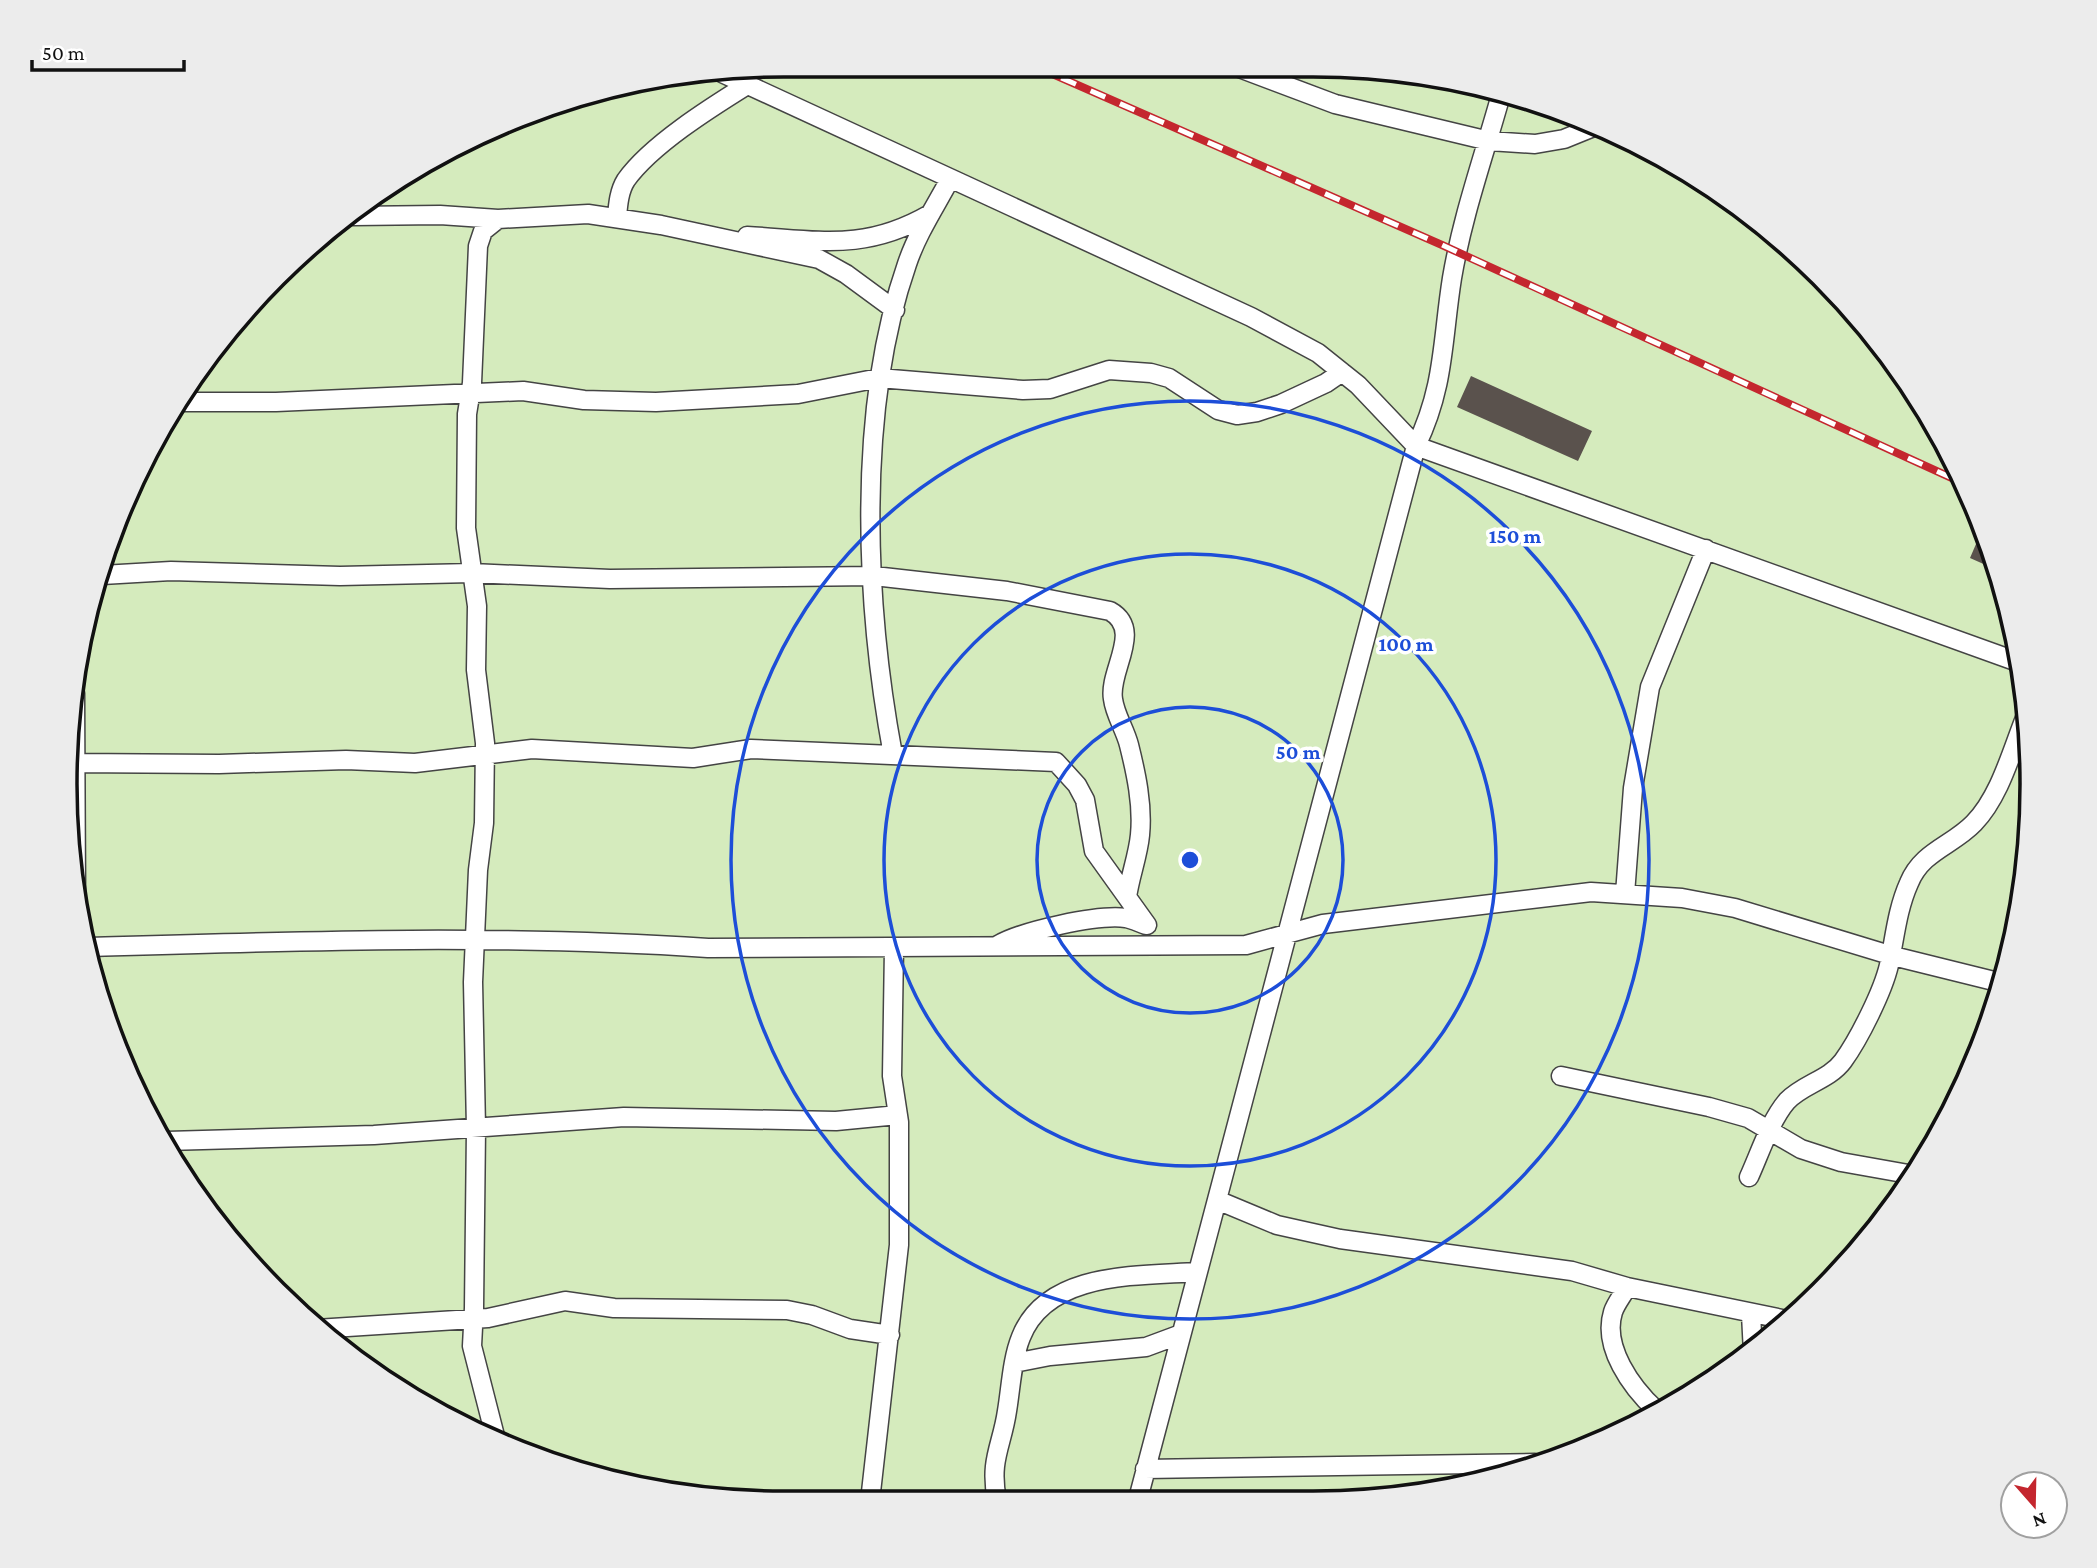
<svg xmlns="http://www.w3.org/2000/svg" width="2097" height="1568" font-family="'Crimson Pro',serif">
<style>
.green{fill:#d5ebbd}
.building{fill:#5a524d}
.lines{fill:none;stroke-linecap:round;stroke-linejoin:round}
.street-casing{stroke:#444;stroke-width:21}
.street{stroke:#fff;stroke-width:18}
.rail-casing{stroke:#c4262e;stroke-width:8}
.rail{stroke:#fff;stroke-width:5;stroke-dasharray:16;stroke-linecap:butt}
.ring{fill:none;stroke:#1d4ed8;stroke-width:3.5}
.rim{fill:none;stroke:#111;stroke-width:3.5}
.centre{fill:#1d4ed8;stroke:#fff;stroke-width:3.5}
.ring-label{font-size:21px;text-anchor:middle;font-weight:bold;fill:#1d4ed8;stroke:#fff;stroke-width:7;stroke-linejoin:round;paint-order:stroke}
</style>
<rect width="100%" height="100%" fill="#fffdf5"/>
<path class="green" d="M784,65l576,1 139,23 132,50 82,47 108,89 63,71 74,120 50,132 23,139 -5,141 -32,138 -58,128 -83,115 -102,96 -163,94 -181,48 -670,5 -140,-23 -172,-72 -115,-82 -97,-103 -94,-163 -30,-89 -23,-139 12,-187 61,-178 47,-82 89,-108 149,-115 173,-72z"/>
<path class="building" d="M1471,376l121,55 -14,30 -121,-54z
M1982,530l15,40 -27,-12z"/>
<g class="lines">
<defs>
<path id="street" d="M1234,66l101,38 154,37 46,3 29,-5 32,-13
M722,73l529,244 67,36 40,32 58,61 -278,1053
M1502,91c-17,62 -39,122 -50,187 -10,63 -7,108 -36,168l602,216
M353,216l87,-1 58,4 90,-5 73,11 158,34 27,15 49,36
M617,217c1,-12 2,-26 9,-37 25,-35 84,-72 121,-95
M747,236c72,4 117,16 183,-22
M176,402h100l247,-11 61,9 72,2 142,-8 81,-16 144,12 27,-1 59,-19 42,3 18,5 49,32 19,5 20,-3 24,-8 45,-21 16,-11
M102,575l69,-4 169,5 132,-3 138,6 264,-3 133,15 103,20c34,19 -2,60 3,88 2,16 12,30 16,46 7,28 14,60 11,90 -2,21 -10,41 -13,62
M75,693l1,199
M893,755c-28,-150 -37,-345 14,-491 10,-30 28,-57 43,-85
M71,763l148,1 127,-4 69,3 117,-14 161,9 58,-9 305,13 21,23 8,15 9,51 53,74
M1625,894l8,-106 17,-101 56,-138
M998,945c24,-14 100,-31 128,-27 6,1 14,5 20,7
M85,947c208,-6 415,-13 623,1l538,-3 77,-21 268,-32 91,6 53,10 158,48 109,27
M1561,1076l148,31 39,11 53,31 40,13 73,13
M167,1141l207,-6 250,-18 212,4 62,-6
M1749,1177c11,-24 21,-56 38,-76 16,-17 42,-21 56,-40 16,-22 40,-70 46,-96 6,-28 8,-55 20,-82 13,-32 43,-37 65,-60 27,-28 38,-74 53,-110
M1217,1200l60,25 63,14 232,32 55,16 160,33
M1627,1287c-4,8 -11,16 -14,25 -11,35 19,76 43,98
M1751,1314l2,39
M316,1329l172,-11 77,-17 49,7 173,2 25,5 38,14 40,6
M1014,1363l36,-7 96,-9 35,-13
M495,1436l-23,-90 2,-38 2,-180 -3,-146 5,-112 6,-47 1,-80 -9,-73 1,-64 -11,-78 1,-114 5,-31 6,-137 5,-15 15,-12
M1145,1469l390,-6
M997,1500c-8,-40 5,-54 10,-89 4,-24 5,-52 14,-74 26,-66 117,-61 176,-65
M870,1501l29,-256v-123l-7,-46 2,-128"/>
</defs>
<use href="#street" class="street-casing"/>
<use href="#street" class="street"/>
<defs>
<path id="rail" d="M1032,65l410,180 523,239"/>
</defs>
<use href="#rail" class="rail-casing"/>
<use href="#rail" class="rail"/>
</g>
<g class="ring">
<circle cx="1190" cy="860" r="153"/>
<circle cx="1190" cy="860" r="306"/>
<circle cx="1190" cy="860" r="459"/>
</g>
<path d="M0 0H2097V1568H0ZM784 77H1313A707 707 0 0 1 2020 784V784A707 707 0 0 1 1313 1491H784A707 707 0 0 1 77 784V784A707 707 0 0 1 784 77Z" fill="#ececec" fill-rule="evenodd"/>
<path class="rim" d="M784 77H1313A707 707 0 0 1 2020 784V784A707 707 0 0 1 1313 1491H784A707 707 0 0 1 77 784V784A707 707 0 0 1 784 77Z"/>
<circle cx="1190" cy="860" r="10" class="centre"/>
<g class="ring-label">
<text x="1515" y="543">150 m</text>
<text x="1406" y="651">100 m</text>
<text x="1298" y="759">50 m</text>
</g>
<g transform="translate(2034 1505) rotate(160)"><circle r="33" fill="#ffffff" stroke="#a0a0a0" stroke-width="2"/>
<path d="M0-5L12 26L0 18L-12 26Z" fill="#c4262e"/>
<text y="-10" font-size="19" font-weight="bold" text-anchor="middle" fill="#111111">N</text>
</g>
<path d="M32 60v10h152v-10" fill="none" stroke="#111111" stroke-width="3.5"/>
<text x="42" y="60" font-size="21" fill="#111111" stroke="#ffffff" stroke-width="5" paint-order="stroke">50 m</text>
</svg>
